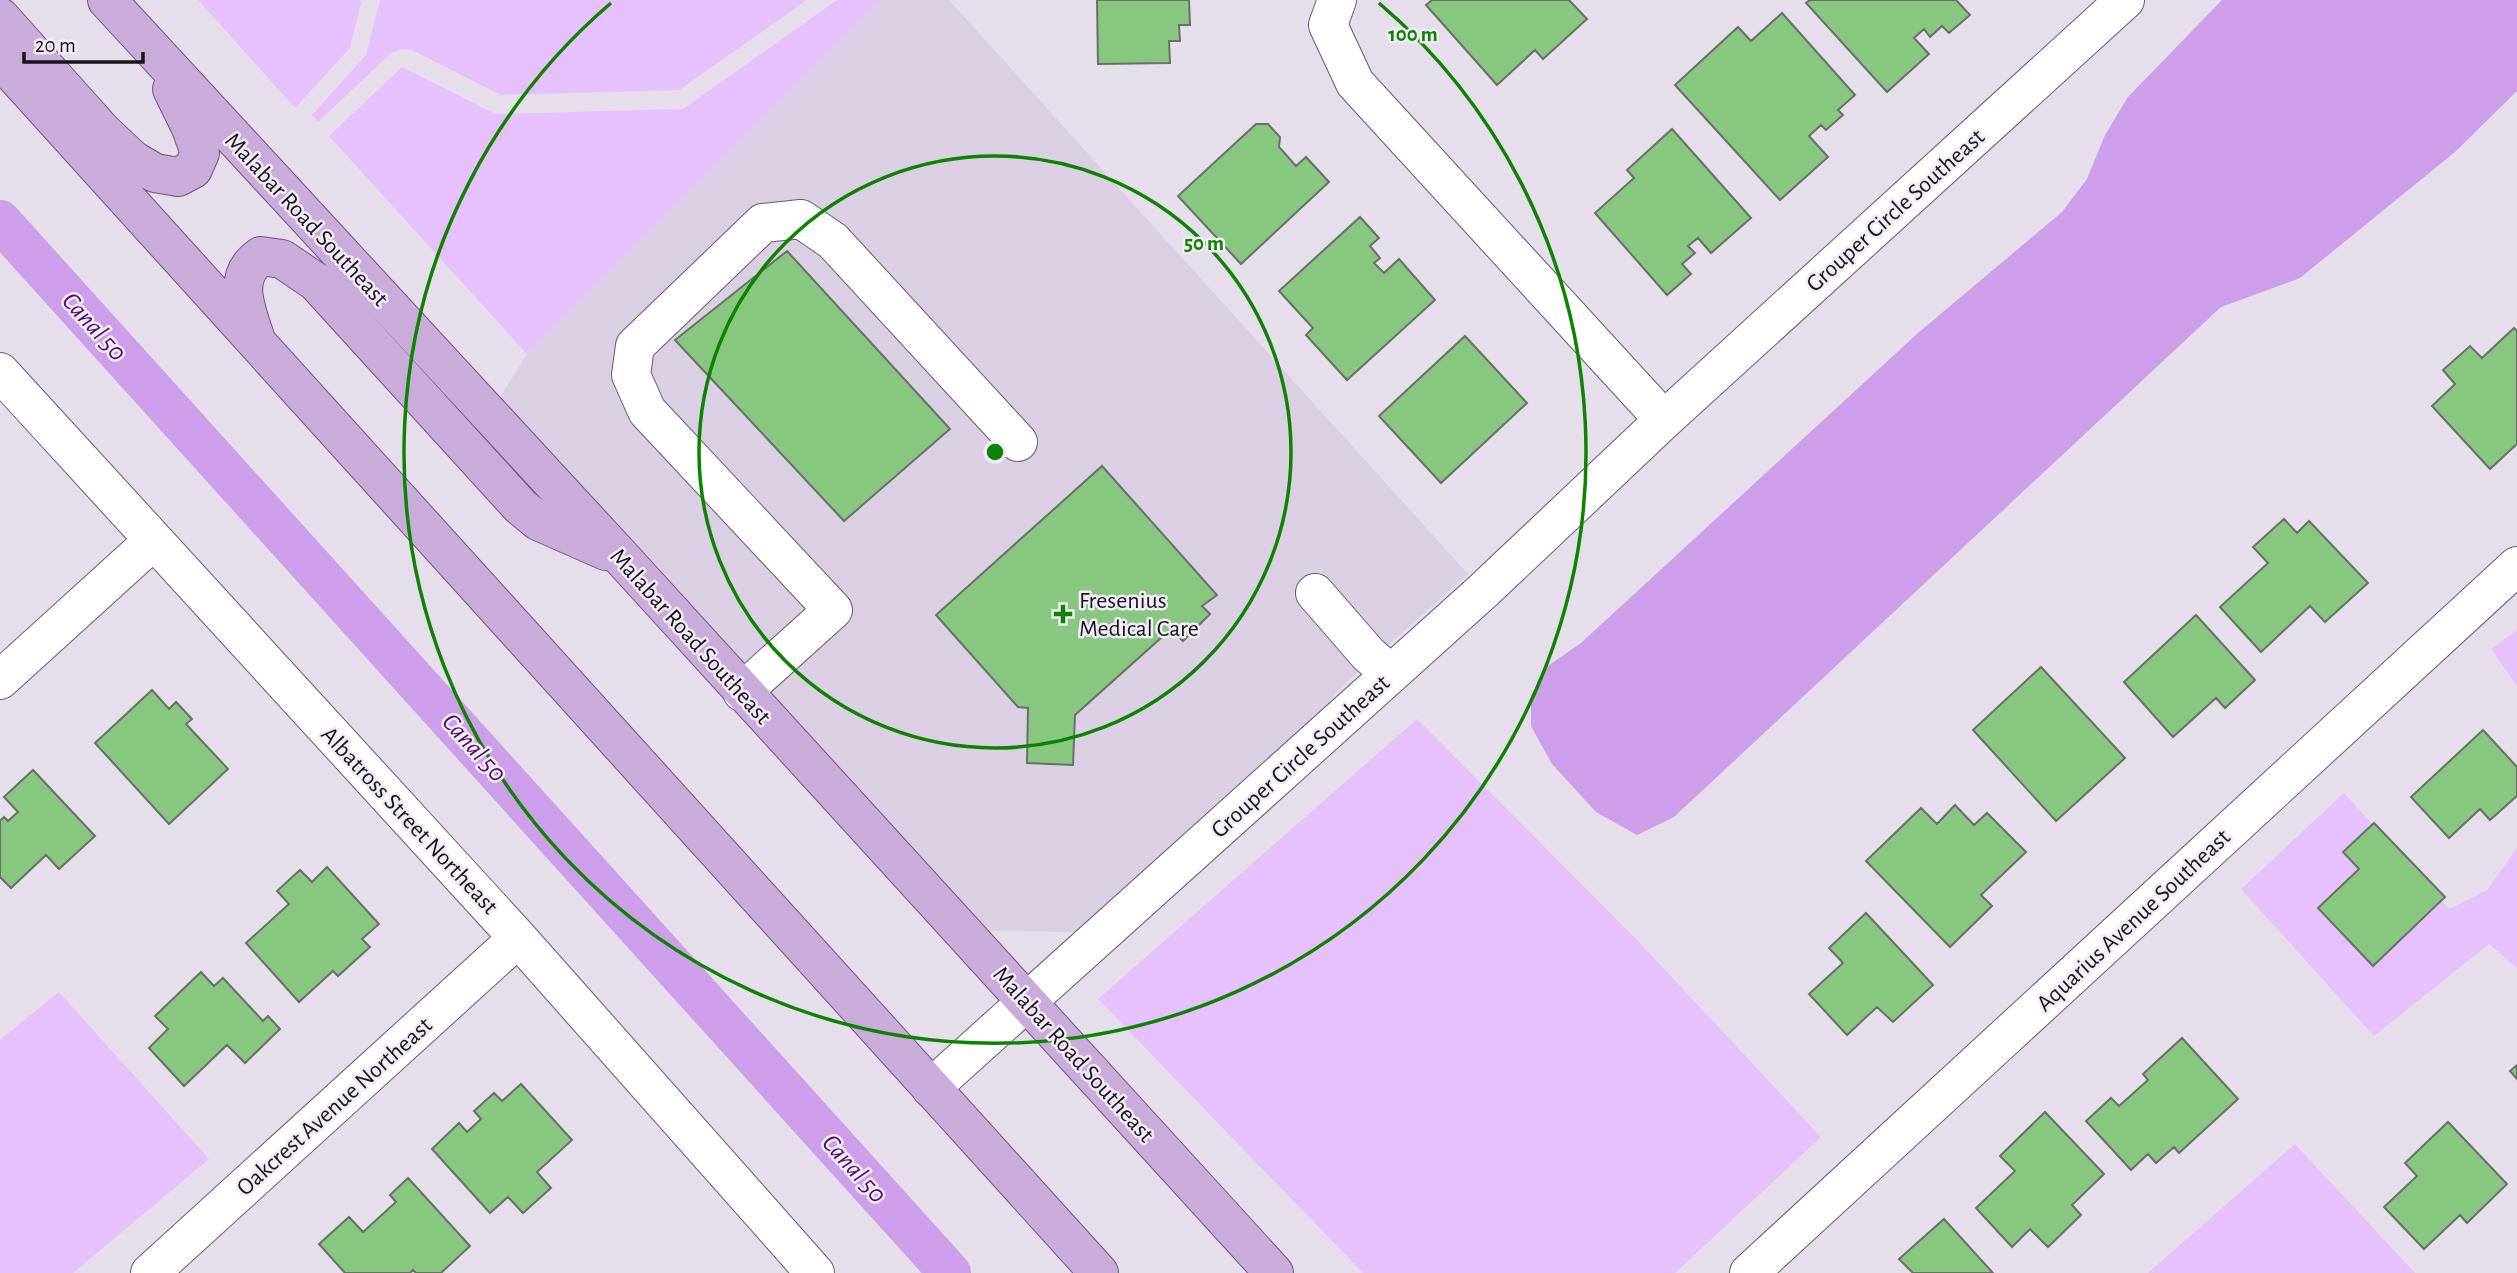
<svg xmlns="http://www.w3.org/2000/svg" width="2517" height="1273" font-family="'Alegreya Sans',sans-serif">
<style>
.built{fill:#dbd0e3}
.green{fill:#e6c1fe}
.water{fill:#cd9eea}
.lines{fill:none;stroke-linecap:round;stroke-linejoin:round}
.canal{stroke:#cd9eea;stroke-width:42}
.building{fill:#88c780;stroke:#687167;stroke-width:2}
.minor-casing{stroke:#655e69;stroke-width:40}
.major-casing{stroke:#735286;stroke-width:40}
.minor{stroke:#fff;stroke-width:38}
.major{stroke:#c9acda;stroke-width:38}
.ring{fill:none;stroke:#0d8400;stroke-width:3.5}
.poi-dot{fill:#0d8400;stroke:#f3ebf8;stroke-width:2.5}
.labels{text-anchor:middle;stroke-width:5;stroke-linejoin:round;paint-order:stroke}
.street-label{font-size:24px;fill:#161418;stroke:#f3ebf8}
.poi-label{font-size:24px;fill:#161418;stroke:#f3ebf8;text-anchor:start}
.water-label{font-size:26px;font-style:italic;fill:#4c0c68;stroke:#f3ebf8}
.centre{fill:#0d8400;stroke:#f3ebf8;stroke-width:3.5}
.ring-label{font-size:21px;text-anchor:middle;font-weight:bold;fill:#0d8400;stroke:#f3ebf8;stroke-width:5;stroke-linejoin:round;paint-order:stroke}
</style>
<rect width="100%" height="100%" fill="#e6deeb"/>
<path class="built" d="M882,0h67l519,574 -132,118 -18,28 -182,165 -61,47 -89,-1 -489,-529 30,-48z"/>
<path class="green" d="M198,0h161l2,2 -11,46 -55,60z
M380,0h427l-128,90 -178,5 -89,-45 -11,-1 -11,5 -72,68 -6,-7 54,-60z
M837,0h45l-355,354 -198,-218 73,-69 93,47 188,-5z
M2517,630v56l-26,-37z
M1417,719l221,222 183,196 -146,136h-312l-265,-274z
M2344,793l105,116 38,-19 30,-42v120l-28,-24 -115,92 -133,-147z
M59,992l150,167 -136,114h-73v-233z
M2295,1144l120,129h-267z"/>
<path class="water" d="M2222,0h295v91l-62,61 -155,126 -79,29 -547,510 -37,18 -41,-23 -44,-48 -21,-38v-30l14,-28 36,-25 337,-310 144,-121 25,-33 18,-44 23,-38z"/>
<g class="lines">
<path class="canal" d="M0,221l950,1052"/>
</g>
<path class="building" d="M1097,0h92l1,25h-11l1,16h-11l1,22 -72,1z
M1432,0h137l18,19 -44,40 -8,-9 -38,35 -71,-80z
M1810,0h146l14,15 -21,18 -7,-7 -12,11 -6,-8 -10,9 15,16 -42,38 -81,-89z
M1782,13l73,82 -17,15 5,5 -17,15 -5,-5 -12,11 19,21 -48,43 -105,-115 63,-58 13,14z
M1256,124h12l12,13 -1,10 17,19 10,-9 23,25 -88,82 -63,-68z
M1672,129l79,89 -40,35 -13,-15 -10,8 7,7 -13,11 9,10 -24,21 -72,-82 39,-35 -7,-8z
M1360,217l19,21 -9,8 10,12 -6,5 10,10 15,-14 36,41 -88,80 -41,-45 7,-7 -34,-37z
M787,251l163,178 -106,92 -169,-181z
M2514,328l3,3v113l-27,25 -58,-63 23,-22 -12,-14 27,-24 12,12z
M1465,336l62,67 -86,80 -62,-67z
M1102,466l115,129 -15,11 8,8 -27,27 -12,-12 -96,86 -2,50 -46,-2 1,-55 -10,-1 -82,-92z
M2284,519l13,14 12,-12 59,62 -43,39 -15,-16 -49,46 -41,-45 48,-44 -15,-16z
M2196,615l59,65 -30,28 -9,-10 -43,39 -49,-55z
M2041,667l84,91 -69,63 -83,-91z
M152,690l17,19 7,-7 16,17 -6,5 42,45 -59,55 -74,-81z
M2483,730l34,37v29l-27,24 -10,-11 -31,29 -38,-41z
M33,770l62,66 -36,33 -13,-14 -35,33 -11,-11v-56l4,-4 4,4 10,-9 -14,-15z
M1955,805l19,20 13,-12 39,39 -45,43 11,11 -42,41 -84,-86 55,-53 16,16z
M2374,823l71,74 -72,69 -55,-58 41,-39 -16,-17z
M327,867l52,57 -17,15 8,8 -32,29 -5,-5 -34,31 -53,-59 43,-39 -12,-13 23,-21 12,12z
M1866,913l67,72 -40,37 -16,-15 -30,28 -38,-41 34,-31 -14,-15z
M201,972l13,14 9,-8 40,43 5,-5 12,13 -35,34 -18,-18 -43,41 -35,-38 19,-19 -13,-13z
M2182,1038l56,61 -59,54 -5,-6 -18,16 -8,-9 -17,16 -45,-49 25,-23 8,8 29,-26 -5,-6z
M2517,1065v14l-7,-8z
M521,1084l51,56 -35,32 14,16 -28,25 -15,-16 -18,16 -58,-64 27,-26 8,9 14,-13 -7,-8 20,-18 8,8z
M2045,1112l59,62 -32,31 9,10 -33,32 -18,-18 -18,18 -36,-39 39,-37 -15,-15z
M2448,1122l59,62 -40,39 -7,-8 -36,34 -40,-42 33,-31 -12,-13z
M408,1178l62,68 -29,27h-25l-3,-3 -3,3h-65l-26,-29 30,-27 14,15 33,-30 -6,-7z
M1944,1219l49,54h-80l-14,-14z"/>
<g class="lines">
<defs>
<path id="minor" d="M1337,0l-9,25 27,58 309,337
M0,372l518,566 297,335
M1315,593l53,61 23,20
M0,680l153,-139
M742,692l91,-82 -186,-199 -16,-36 4,-29 128,-123 38,-4 32,22 185,201
M931,1088l552,-497 181,-171 461,-420
M150,1273l368,-335
M1749,1273l768,-707"/>
<path id="major" d="M107,0l514,557 653,716
M0,17l103,115 30,28 22,13 23,4 15,-8 7,-16 -9,-25 -19,-39
M0,59l1099,1214
M256,340c-9,-29 -26,-63 5,-84l21,3 34,23 204,224 18,15 68,30"/>
</defs>
<use href="#minor" class="minor-casing"/>
<use href="#major" class="major-casing"/>
<use href="#minor" class="minor"/>
<use href="#major" class="major"/>
</g>
<g class="ring">
<circle cx="995" cy="452" r="296"/>
<path d="M1379 3A591 591 0 1 1 611 3"/>
</g>
<path class="poi-dot" d="M1059.5 603.5h7v7h7v7h-7v7h-7v-7h-7v-7h7z"/>
<g class="labels">
<g class="street-label">
<text transform="translate(1895 210) rotate(-42)" y="8">Grouper Circle Southeast</text>
<text transform="translate(307 219) rotate(47)" y="8">Malabar Road Southeast</text>
<text transform="translate(691 636) rotate(48)" y="8">Malabar Road Southeast</text>
<text transform="translate(1300 756) rotate(-42)" y="8">Grouper Circle Southeast</text>
<text transform="translate(410 820) rotate(47)" y="8">Albatross Street Northeast</text>
<text transform="translate(2133 920) rotate(-43)" y="8">Aquarius Avenue Southeast</text>
<text transform="translate(1074 1054) rotate(48)" y="8">Malabar Road Southeast</text>
<text transform="translate(334 1106) rotate(-42)" y="8">Oakcrest Avenue Northeast</text>
</g>
<g class="poi-label">
<text x="1079" y="608">Fresenius<tspan x="1079" dy="28">Medical Care</tspan></text>
</g>
<g class="water-label">
<text transform="translate(95 326) rotate(48)" y="9">Canal 50</text>
<text transform="translate(475 747) rotate(48)" y="9">Canal 50</text>
<text transform="translate(855 1168) rotate(48)" y="9">Canal 50</text>
</g>
</g>
<circle cx="995" cy="452" r="10" class="centre"/>
<g class="ring-label">
<text x="1413" y="41">100 m</text>
<text x="1204" y="250">50 m</text>
</g>
<path d="M24 52v10h119v-10" fill="none" stroke="#161418" stroke-width="3.5"/>
<text x="35" y="52" font-size="21" fill="#161418" stroke="#f3ebf8" stroke-width="5" paint-order="stroke">20 m</text>
</svg>
